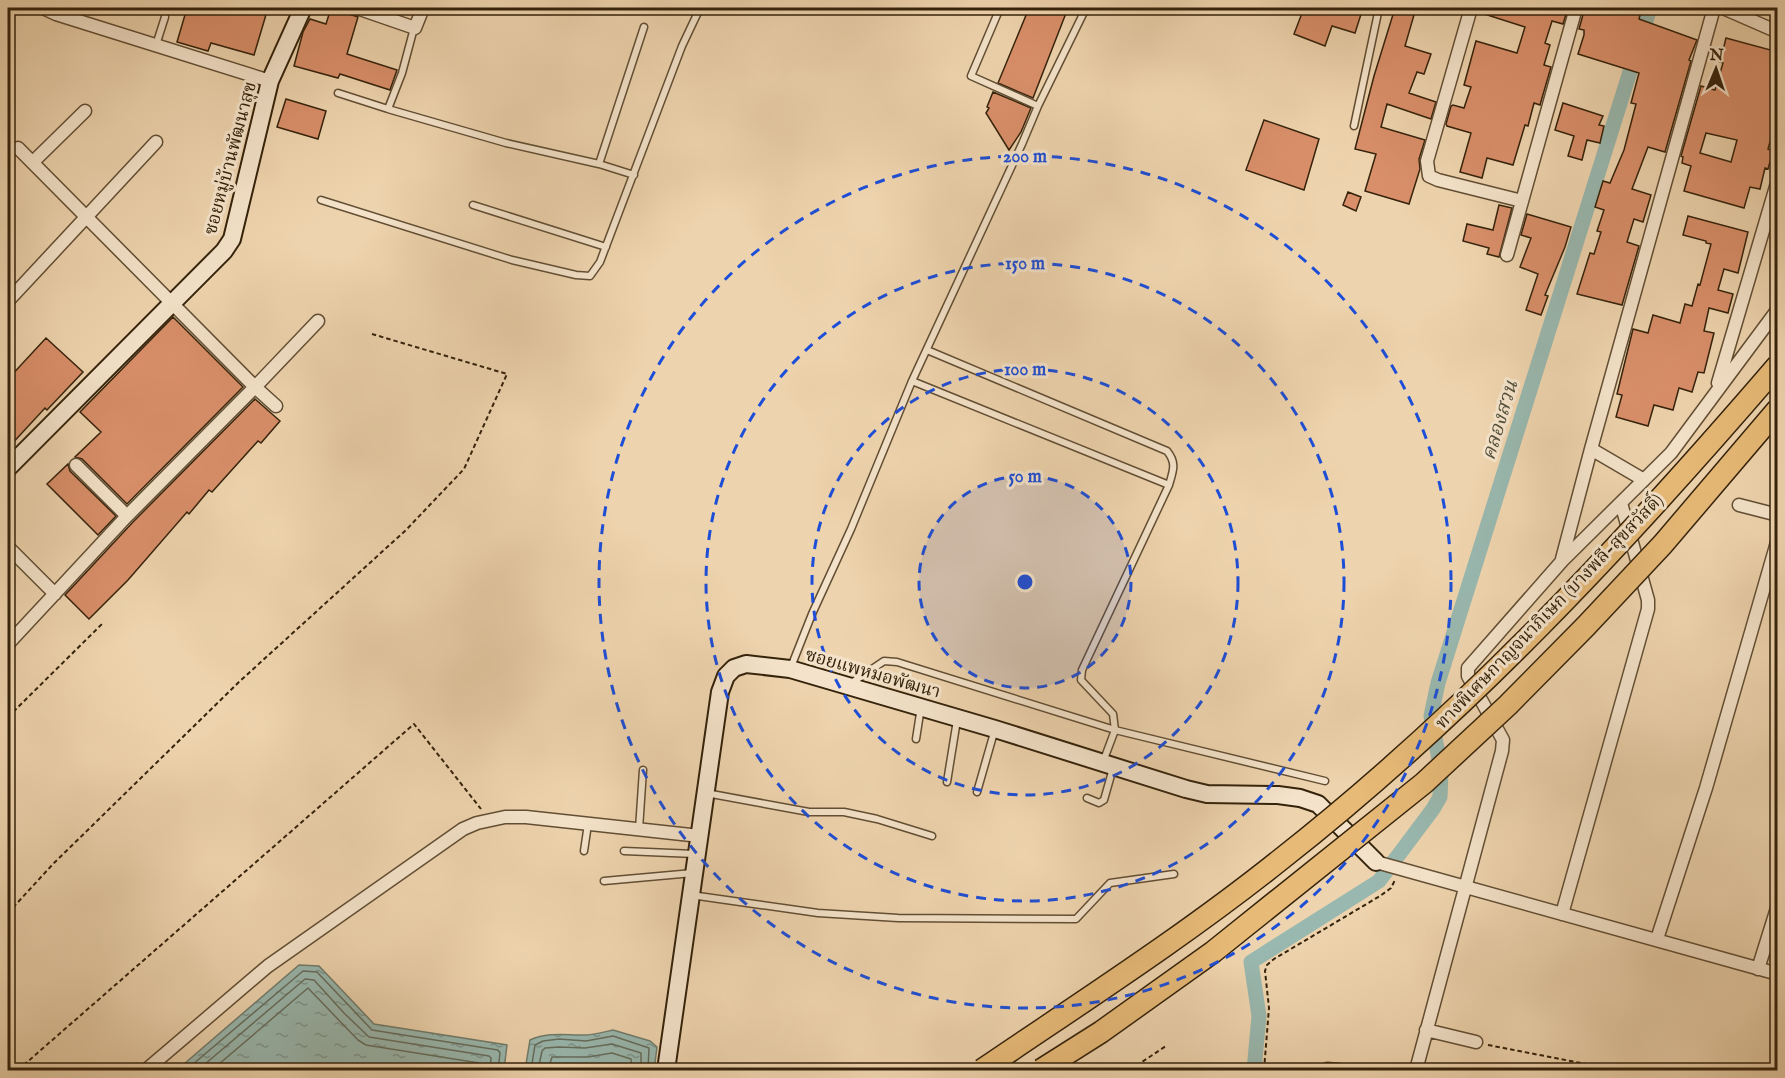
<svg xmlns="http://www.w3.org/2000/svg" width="1785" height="1078" font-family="'IM FELL English','Noto Serif Thai',serif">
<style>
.water{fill:url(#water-ripples);stroke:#717c6d;stroke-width:1.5}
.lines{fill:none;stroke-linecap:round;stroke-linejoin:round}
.shore{stroke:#666d5d;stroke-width:1.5}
.canal{stroke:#99b8af;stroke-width:15}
.building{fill:#d98f6a;stroke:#34220b;stroke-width:1.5;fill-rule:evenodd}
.lane-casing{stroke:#624e34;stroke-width:9}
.street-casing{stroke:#624e34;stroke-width:15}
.secondary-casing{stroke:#34220b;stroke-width:20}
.path{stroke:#34220b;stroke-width:2;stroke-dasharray:4.5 3;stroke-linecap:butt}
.lane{stroke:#f4e3ca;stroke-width:6}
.street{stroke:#f4e3ca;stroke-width:12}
.secondary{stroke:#f4e3ca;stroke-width:16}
.highway-bridge-casing{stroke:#34220b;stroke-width:24;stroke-linecap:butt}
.highway-bridge{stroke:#e7ba77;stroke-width:21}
.ring{fill:none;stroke:#1d4ed8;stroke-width:3;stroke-dasharray:10 8}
.labels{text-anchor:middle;stroke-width:6;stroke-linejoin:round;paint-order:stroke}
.street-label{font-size:18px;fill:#34220b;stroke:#f4e3ca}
.water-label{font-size:20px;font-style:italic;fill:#524f3c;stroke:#f4e3ca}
.centre{fill:#1d4ed8;stroke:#f4e3ca;stroke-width:3}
.ring-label{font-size:18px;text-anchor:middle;font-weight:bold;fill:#1d4ed8;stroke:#f4e3ca;stroke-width:6;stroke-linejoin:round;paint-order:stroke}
</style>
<defs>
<pattern id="water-ripples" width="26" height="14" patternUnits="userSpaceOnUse" patternTransform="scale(1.5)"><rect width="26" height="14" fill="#99b8af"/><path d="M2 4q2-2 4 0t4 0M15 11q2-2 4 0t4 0" fill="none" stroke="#7e958d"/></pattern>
</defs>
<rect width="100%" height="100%" fill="#eed4ae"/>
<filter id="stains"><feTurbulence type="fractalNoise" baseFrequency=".00333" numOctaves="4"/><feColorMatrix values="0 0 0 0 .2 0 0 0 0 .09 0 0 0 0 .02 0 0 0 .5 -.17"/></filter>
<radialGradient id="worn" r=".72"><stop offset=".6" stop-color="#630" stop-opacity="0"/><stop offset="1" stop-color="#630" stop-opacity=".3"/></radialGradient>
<path class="water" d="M299,965l20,1 55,58 133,21 -3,25h-327z
M613,1030l37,11 7,6 -3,23h-129l5,-30c18,-8 34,-5 54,-5 9,0 20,-3 29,-5z"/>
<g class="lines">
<path class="shore" d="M186,1070l117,-99 14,1 55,58 126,20 2,3 -2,17
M198,1070l107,-91 9,1 30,33 25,24 120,19 2,2 -1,12
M212,1070l96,-82 50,52 8,5 113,18 2,2v5
M531,1070l4,-25 8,-4 16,-2 27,2 27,-5 36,12 -1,22
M538,1070l4,-19 3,-3 14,-1 26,1 27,-4 29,9v17
M548,1070l4,-13h36l24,-4 19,6 1,11"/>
<path class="canal" d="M1254,1070l5,-54 -8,-54 128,-81 54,-72 7,-12 1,-27 -10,-54 7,-33 212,-675"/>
</g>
<path class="building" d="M187,8h81l-14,47 -43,-12 -3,8 -31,-9z
M331,8l27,9 -11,37 50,16 -7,20 -50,-16 -2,4 -44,-12 9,-34 7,-13 16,5z
M1029,8h39l-35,90 -35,-15z
M1304,8h59l-8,25 -23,-7 -7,20 -31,-12z
M1395,8h21l-11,38 26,8 -7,20 -7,-2 -8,21 27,9 -5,17 -44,-15 -6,23 44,13 -6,19 1,10 -11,35 -44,-13 11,-37 -21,-5 19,-73z
M1479,8h89l-5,16 -11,-3 -7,22 5,2 -6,20 7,2 -11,38 -6,-2 -6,23 -3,-1 -12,40 -26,-7 -5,20 -22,-6 11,-39 -24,-7 -1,-2 5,-18 2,-1 11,3 7,-21 -7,-2 12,-44 41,12 8,-26 -47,-15z
M1591,8h51l-3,11 58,21 -8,20 2,1 -26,91 -17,-5 -16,42 19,6 -8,27 -9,-3 -7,23 12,4 -17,59 -45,-11 13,-41 4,1 7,-22 -4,-1 7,-21 -9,-3 8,-26 7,2 14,-33 12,-46 -5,-1 8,-30 -61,-19 6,-19v-5l-5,-1 5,-18 6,2z
M1726,38l52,14v60l-10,37 5,2 -5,18 -3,-1 -5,21 -10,-2 -6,21 -60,-17 7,-25 -9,-3 1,-6 -2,-1 20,-70 14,4 8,-27 -3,-1zM1706,133l31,7 -6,22 -31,-9z
M993,92l38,16 -10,24 -12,18 -23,-37 3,-5 -2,-1z
M286,99l40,12 -8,28 -41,-12z
M1563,103l40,13 -4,9 5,1 -4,17 -13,-3 -5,20 -14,-4 6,-20 -19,-6z
M1264,120l55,19 -15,51 -58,-20z
M1348,192l13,5 -5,14 -13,-6z
M1499,205l13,3 -13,49 -12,-3 2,-6 -26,-7 4,-17 26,6z
M1527,214l44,13 -6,20 -20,48 3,1 -7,19 -15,-5 12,-36 -18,-7 11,-29 -10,-3z
M1688,216l60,16 -10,41 -14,-4 -6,21 15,4 -5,19 -19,-5 -5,23 10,2 -10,40 -6,-1 -6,20 -13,-4 -6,22 -19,-5 -6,21 -32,-9 6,-22 -5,-1 16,-65 15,4 5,-18 27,8 5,-19 7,2 6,-22 2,1 11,-41 -5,-1v-2l-23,-6z
M173,317l70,70 -116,117 -45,-45 -7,-2 26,-25 -21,-20z
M46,338l37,34 -36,38 -2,-2 -37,40v-69z
M255,399l25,22 -19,22 -3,-2 -46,51 -3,-2 -20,24 -2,-2 -59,68 -39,39 -24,-24 68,-73z
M68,464l2,7 46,45 -18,19 -51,-51z"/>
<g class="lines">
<defs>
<path id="lane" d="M1000,8l-29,68 67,30
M156,45l9,-28
M338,93l50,16 14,-36 12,-45
M388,109l118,34 93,21 35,11
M1354,126l25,-118
M599,164l45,-137
M321,200l191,60 64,15 14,1 10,-14 82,-216 18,-38
M473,205l133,42
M927,350l240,101c10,12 6,20 2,34l-87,185 -1,10 32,34 2,16 -12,32
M912,381l257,104
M791,667l21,-53 39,-85 61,-148 110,-237 16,-38 48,-98
M850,684l34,-23 13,1 218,68 210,51
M916,739l5,-32
M947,782l10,-62
M977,792l18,-63
M706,793l103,19h35l33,7 55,17
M1087,798l12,5 5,-3 9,-32
M639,829l4,-59
M584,851l4,-27
M624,851l71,3
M604,881l89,-8
M691,895l127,18 80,5 178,1 34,-36 64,-9
M1776,1029l2,-6"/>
<path id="street" d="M43,8l13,6 214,67
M357,8l58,20 8,-20
M1471,8l-44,153 2,15 9,4 84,21
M1723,8l55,24
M33,162l52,-51
M1507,255l69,-247
M8,301l148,-159
M1718,383l60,-203
M276,406l-21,-19 63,-66
M1591,449l53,31
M76,465l51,51
M1739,505l39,10
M8,547l47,47
M1562,559l29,-110 123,-441
M8,644l119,-128 128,-129 -237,-239
M1376,862l402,112
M1562,914l86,-305v-9l-27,-97
M1657,939l49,-151 72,-249
M1758,969l20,-64
M1426,1030l50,12
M1327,1069l12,1
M146,1070l122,-104 195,-137 14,-6 28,-6h21l174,19
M1416,1070l86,-319 1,-11 -35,-64v-8l94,-107 109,-108 107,-144"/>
<path id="secondary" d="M8,468l216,-217 8,-12 38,-158 33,-73
M666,1070l54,-378 6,-16 8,-8 12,-4 44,5 205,60 191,60 21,5 71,1 22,3 18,6 58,58"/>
</defs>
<use href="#lane" class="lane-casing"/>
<use href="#street" class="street-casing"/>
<use href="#secondary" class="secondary-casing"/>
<path class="path" d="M8,717l94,-93
M8,913l45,-49 187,-183 166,-151 58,-61 43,-95 -135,-40
M1488,1045l129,25
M18,1070l396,-346 67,85
M1130,1070l36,-24
M1264,1070l5,-62 -4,-37 2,-6 7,-6 106,-63 11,-8 4,-8"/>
<use href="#lane" class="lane"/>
<use href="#street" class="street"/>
<use href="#secondary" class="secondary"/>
<defs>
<path id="highway-bridge" d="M982,1070c100,-68 203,-134 298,-210 185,-145 345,-317 498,-495
M1041,1070l60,-38 112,-80 211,-169 84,-78 78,-79 77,-82 115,-135"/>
</defs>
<use href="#highway-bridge" class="highway-bridge-casing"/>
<use href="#highway-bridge" class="highway-bridge"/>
</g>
<circle cx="1025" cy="582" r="106" fill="#1d4ed8" fill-opacity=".12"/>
<g class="ring">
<circle cx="1025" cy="582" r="106"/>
<circle cx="1025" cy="582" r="213"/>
<circle cx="1025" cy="582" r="319"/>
<circle cx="1025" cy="582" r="426"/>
</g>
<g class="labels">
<g class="street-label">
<text transform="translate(230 158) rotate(-75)" y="6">ซอยหมู่บ้านพัฒนาสุข</text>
<text transform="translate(1549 611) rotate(-46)" y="6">ทางพิเศษกาญจนาภิเษก (บางพลี-สุขสวัสดิ์)</text>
<text transform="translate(873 673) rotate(16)" y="6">ซอยแพหมอพัฒนา</text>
</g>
<g class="water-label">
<text transform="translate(1499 420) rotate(-73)" y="7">คลองสวน</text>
</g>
</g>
<circle cx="1025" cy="582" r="9" class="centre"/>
<g class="ring-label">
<text x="1025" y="162">200 m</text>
<text x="1025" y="269">150 m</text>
<text x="1025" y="375">100 m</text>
<text x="1025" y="482">50 m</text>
</g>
<rect width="1785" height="1078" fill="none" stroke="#eed4ae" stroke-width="30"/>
<rect x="9" y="9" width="1767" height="1060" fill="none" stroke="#34220b" stroke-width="3"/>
<rect x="15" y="15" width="1755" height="1048" fill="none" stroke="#34220b" stroke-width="1.5"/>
<g transform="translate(1716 69) rotate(2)" stroke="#f4e3ca" stroke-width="4.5" paint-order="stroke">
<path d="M0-4.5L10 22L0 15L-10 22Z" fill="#34220b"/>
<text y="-9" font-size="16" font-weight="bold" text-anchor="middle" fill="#34220b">N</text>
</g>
<rect width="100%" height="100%" filter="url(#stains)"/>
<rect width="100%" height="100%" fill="url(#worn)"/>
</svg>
